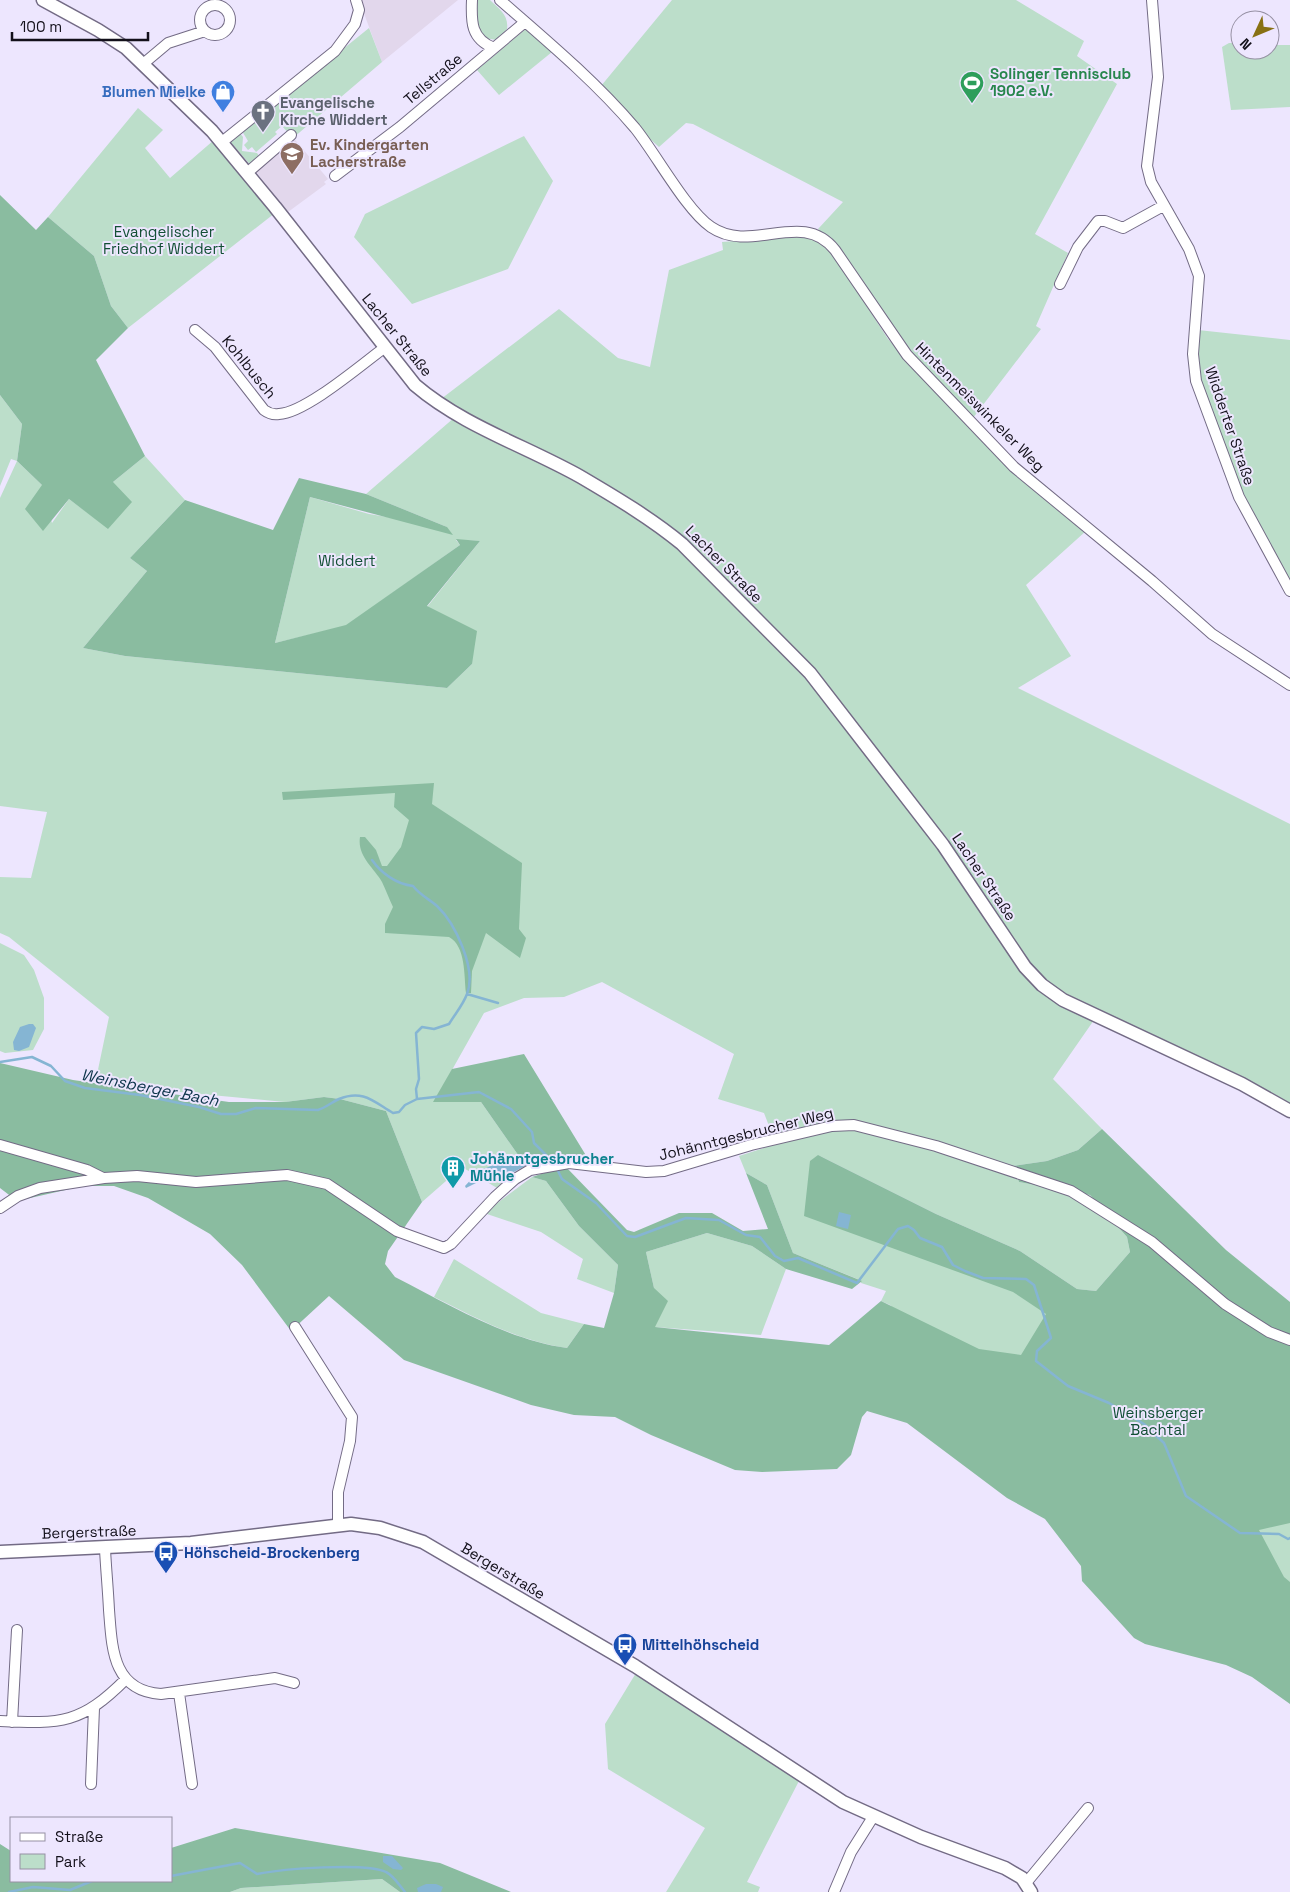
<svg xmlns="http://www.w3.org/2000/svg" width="1290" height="1892" font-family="'Space Grotesk',sans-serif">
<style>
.education{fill:#e2d7ec}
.green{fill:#bcdeca}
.forest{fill:#8abca0}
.water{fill:#85b5d3}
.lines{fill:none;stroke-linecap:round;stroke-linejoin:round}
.stream{stroke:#85b5d3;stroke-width:2.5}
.minor-casing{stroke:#736b85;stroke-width:12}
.tertiary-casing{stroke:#736b85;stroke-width:15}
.minor{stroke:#fff;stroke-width:10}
.tertiary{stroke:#fff;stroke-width:12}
.labels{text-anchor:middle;stroke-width:4;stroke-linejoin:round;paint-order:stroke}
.leisure-label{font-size:15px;font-weight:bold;fill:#27864d;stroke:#ede6fe;text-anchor:start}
.street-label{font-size:15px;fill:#13101a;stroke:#ede6fe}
.shop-label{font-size:15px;font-weight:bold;fill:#366cbe;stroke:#ede6fe;text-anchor:end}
.worship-label{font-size:15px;font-weight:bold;fill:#5b616d;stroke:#ede6fe;text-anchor:start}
.education-label{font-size:15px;font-weight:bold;fill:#785e54;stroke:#ede6fe;text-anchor:start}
.park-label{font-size:15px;fill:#124f34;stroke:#ede6fe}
.culture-label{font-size:15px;font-weight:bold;fill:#0d838f;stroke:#ede6fe;text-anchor:start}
.transit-label{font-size:15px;font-weight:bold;fill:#164399;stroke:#ede6fe;text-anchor:start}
.water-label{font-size:16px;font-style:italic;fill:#0c344a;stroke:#ede6fe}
</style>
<rect width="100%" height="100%" fill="#ede6fe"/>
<path class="education" d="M359,0h99l-76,62z
M291,135l37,44 -4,3 2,2 -38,28 -35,-44z"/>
<path class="green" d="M477,0h13c9,9 19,15 17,29l-10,11 -13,-2 -7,-10z
M672,0h344l68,41 -7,15 40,28 -82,150 33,19 -32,73 5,3 -68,89 -67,-70 -69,-100 -19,-19 25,-27 -150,-78 -7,-1 -27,24 -9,-8 -26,-31 -23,-22z
M528,27l24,25 -53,43 -22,-25z
M369,28l13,34 -89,76 -11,-12 -7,6 2,2 -21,18 -4,-5 -4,3 -4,-5 4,-4 -6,-10z
M1229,43h11v7h30v-5h20v62l-59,3 -9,-63z
M138,108l25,22 -18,18 25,30 44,-38 61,73 -147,115 -17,-22 -17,-50 -46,-39z
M237,130l6,7 -1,14 15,2 5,7 -9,8 -26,-30z
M524,136l29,45 -45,88 -96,35 -58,-67 11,-23z
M813,235l15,11 60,93 96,102 102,90 -60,54 45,71 -53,32 272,136v284l-220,-109 -28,-20 -19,-20 -210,-290 -143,-141 -132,-77 -97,-52 118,-90 59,49 32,9 19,-97 54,-20 -1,-8z
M1198,330l92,10v245l-42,-77 -48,-121 -4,-26z
M0,395l22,29 -5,37 25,24 10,38 17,-24 39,29 5,-46 32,-26 40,44 -55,58 17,13 -64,77 42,8 322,32 25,-24 -45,-57 53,-66 -24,-1 4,5 -114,81 -71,17 35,-146 59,17 78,13 -81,-33 89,-77 128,67 83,50 140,141 135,173 85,128 68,44 -41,59 49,50 -24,21 -31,11 -34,5 6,16 71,13 37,42 3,15 -34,39 -19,-2 -57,-38 -84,-37 -118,-59 268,156 204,32v348l-400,-386 -9,-4 5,-10 -25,-8 -1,-3 -67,-27 -26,-68 -21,-12 -7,-17 37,-12 -12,-31 -46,-14 16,-45 -132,-72 -38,15 -40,1 -40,15 -50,89h47l42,60 -26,26 -35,-21 -40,35 -36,-91 -46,-12 -16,-2 -39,5 -190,-18 14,-67 -100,-80 -9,-4v-56l31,1 16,-66 -47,-6v-308l17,-37 -6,-2 -11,27z
M0,943l24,12 10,15 10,28v31l-11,21 -28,3 -5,-2z
M532,1177l14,4 33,45 39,39 -4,28 -37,-14 6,-20 -42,-27 -57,-19z
M707,1233l45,13 34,23 -25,66 -106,-8 -1,-39 -8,-36z
M454,1259l87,54 43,11 -17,24c-48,-7 -89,-29 -133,-51z
M636,1673l164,106 -53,103 13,5 -2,5h-92l39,-64 -97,-59 -3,-45z
M382,1879l18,13h-170l11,-4z"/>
<path class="forest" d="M0,195l36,35 12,-13 46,39 17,50 17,22 -32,32 49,96 -32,26 19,20 -24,27 -39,-30 -26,32 -18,-22 17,-24 -25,-24 5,-37 -22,-29z
M299,478l67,16 81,33 6,8 -143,-38 -35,146 71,-18 114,-80 -4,-6 24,2 -53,65 50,25 -5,33 -25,24 -322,-32 -42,-8 64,-77 -17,-13 55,-58 88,30z
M434,783l-2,21 90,59 -3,66 7,9 -6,20 -34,-25 -14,38 -1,22h-5c-2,-17 0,-47 -17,-56l-64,-4v-9l8,-17c-4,-8 -7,-17 -11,-25 -9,-15 -25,-26 -22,-45h5l11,13 6,16h5l14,-19 8,-27 -15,-13 1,-14 -112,7 -1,-8z
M524,1054l66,108 -33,-3 -34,3 -42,-60h-48l19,-33z
M0,1063l73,17 156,22h56l39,-5 16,2 46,12 36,91 -34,49 -3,13 10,13c55,28 110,62 172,71l17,-24 20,4 10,-35 4,-28 -39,-39 -33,-45 -14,-4 33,-11 62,64 7,2 45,-19h33l31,18 25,-2 -22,-56 21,12 26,68 69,28 -10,8 -66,-20 -34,-23 -45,-13 -61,19 8,36 14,13 -13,26 174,18 52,-44 98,48 42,6 25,-41 -33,-22 -209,-76 6,-55 8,-6 118,59 84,37 57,38 19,2 34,-39 -3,-15 -37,-42 -71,-13 -6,-16 34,-5 31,-11 24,-21 124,121 64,52v221l-31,7 25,47 6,5v122l-38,-27 -26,-12 -81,-21 -11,-6 -52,-57 -1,-15 -36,-47 -38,-21 -100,-75 -40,-12 -5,6 -11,38 -14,14 -75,3 -27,-2 -84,-35 -36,-18 -41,-2 -43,-10 -127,-45 -75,-64 -38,35 -49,-66 -32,-31 -62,-36 -34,-12h-31l-66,15 -17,-13z
M235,1828l205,35 71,29h-111l-18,-13 -141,9 -11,4h-230v-48l11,7v30h160v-33z"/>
<path class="water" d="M29,1024h4l3,4 -7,19 -10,4 -5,-1 -1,-8 7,-15z
M515,1156l11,1 2,3 -1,5 -15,8 -20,2 -26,13 -1,-2 14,-15z
M839,1212l12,3 -3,14 -12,-3z
M383,1856h9l11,12 -2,2 -8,-1 -10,-7z
M426,1884h10l7,3 -2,5h-23l-1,-4z"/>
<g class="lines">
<path class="stream" d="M372,860c9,13 24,24 41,26 7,9 16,13 24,20 18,17 40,63 30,88 -4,11 -12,20 -18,30l-15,5 -12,-2 -6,6 3,46 -3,10 1,10
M467,994l31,9
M0,1062l32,-5 19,9 14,15 20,7 55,7 59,12 22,7h15l20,-6 62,2c9,-3 14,-8 21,-11 24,-10 35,3 54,14l6,-1 6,-7 12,-6 62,-7 32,17 21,23 2,11 19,19
M556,1167l6,12 34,24 31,33 8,1 51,-19 33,2 27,15 14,2 15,19 9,5 14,-3 59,25 41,-54 10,-3 6,4 6,8 22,9 11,18 12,6 18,7 43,1 8,6 17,53 -14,13 -1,10 32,25 41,17 35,21 20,19 22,53 54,37 39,1 9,5 2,-1
M171,1876l69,-13 17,11c25,-5 109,-12 129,-2 7,3 14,14 19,20
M9,1892l24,-5 37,3 22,-9"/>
<defs>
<path id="minor" d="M472,0c-1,22 -1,39 22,48
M500,0c46,40 95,81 135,128 21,26 51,82 76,99 41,28 91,-19 124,23l72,105 107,112 138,114 60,53 78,51
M1152,0l6,77 -11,89 4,16 38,67 10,27 -6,78 3,27 43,116 51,94
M200 20a15 15 0 1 1 30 0a15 15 0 1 1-30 0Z
M143,64l25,-21 37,-12
M222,142l113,-91 20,-27 4,-14 -3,-10
M247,173l44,-38
M335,176l65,-49 125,-105
M1060,284l18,-37 20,-26h7l18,7 40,-22
M195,330l20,17 49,63c4,3 9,5 15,4 26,-1 82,-49 105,-66
M0,1145l87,25 16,8
M0,1208l18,-12 22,-8 64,-10 33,-2 59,6 91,-7 40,9 70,47 47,17 7,-4 44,-47 20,-18 15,-9 39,-7 77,9 18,-1 87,-26 81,-19 22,-1 82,21 135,45 81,51 73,62 44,28 21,8
M295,1327l57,90 -2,24 -12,51v32
M105,1549c1,20 3,40 4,61 3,37 3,81 52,84l114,-16 19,5
M179,1693l13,91
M0,1721c62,3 81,3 126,-42
M12,1722l5,-92
M91,1784l3,-76
M1026,1883l62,-75
M834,1892l17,-40 22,-35"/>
<path id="tertiary" d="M43,0l55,30 28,18 86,83 63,76 140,178c48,41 111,61 166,92 34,20 71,42 101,67l128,129 133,172 82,122 17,18 21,15 179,84 48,27
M0,1552l191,-9 160,-19 29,4 43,14 212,124 208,136 78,35 84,31 17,10 9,14"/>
</defs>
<use href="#minor" class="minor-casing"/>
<use href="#tertiary" class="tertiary-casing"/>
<use href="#minor" class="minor"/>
<use href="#tertiary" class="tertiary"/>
</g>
<defs>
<symbol id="stadium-pin" viewBox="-11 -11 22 30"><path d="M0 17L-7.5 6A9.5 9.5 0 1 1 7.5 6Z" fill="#2e9e5b" stroke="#ede6fe"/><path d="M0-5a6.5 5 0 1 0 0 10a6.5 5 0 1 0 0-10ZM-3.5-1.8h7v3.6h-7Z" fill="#fff"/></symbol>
<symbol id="shop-pin" viewBox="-11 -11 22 30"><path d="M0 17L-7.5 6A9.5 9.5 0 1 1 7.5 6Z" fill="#3f7fe0" stroke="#ede6fe"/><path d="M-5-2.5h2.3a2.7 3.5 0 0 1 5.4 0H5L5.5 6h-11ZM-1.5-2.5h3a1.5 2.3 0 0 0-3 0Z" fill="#fff"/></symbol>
<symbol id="church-pin" viewBox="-11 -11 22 30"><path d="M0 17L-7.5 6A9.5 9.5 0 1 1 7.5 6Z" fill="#6b7280" stroke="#ede6fe"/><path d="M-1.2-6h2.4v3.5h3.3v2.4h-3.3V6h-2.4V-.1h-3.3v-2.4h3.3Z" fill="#fff"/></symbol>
<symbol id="school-pin" viewBox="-11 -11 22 30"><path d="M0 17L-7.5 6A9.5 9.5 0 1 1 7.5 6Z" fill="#8d6e63" stroke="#ede6fe"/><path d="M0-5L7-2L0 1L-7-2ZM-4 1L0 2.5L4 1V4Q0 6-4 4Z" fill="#fff"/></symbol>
<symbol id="building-pin" viewBox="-11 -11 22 30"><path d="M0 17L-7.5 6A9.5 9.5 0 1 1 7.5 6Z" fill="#0f9aa8" stroke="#ede6fe"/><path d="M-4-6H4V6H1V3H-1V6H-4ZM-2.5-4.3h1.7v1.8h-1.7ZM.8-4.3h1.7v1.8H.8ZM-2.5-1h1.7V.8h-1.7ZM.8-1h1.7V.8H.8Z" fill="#fff"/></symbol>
<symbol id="bus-pin" viewBox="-11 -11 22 30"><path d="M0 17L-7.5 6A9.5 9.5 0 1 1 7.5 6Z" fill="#1a4fb4" stroke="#ede6fe"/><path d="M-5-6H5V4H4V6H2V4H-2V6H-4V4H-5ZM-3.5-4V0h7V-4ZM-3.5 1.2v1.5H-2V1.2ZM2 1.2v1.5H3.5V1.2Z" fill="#fff"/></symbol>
</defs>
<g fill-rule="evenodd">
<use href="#stadium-pin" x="958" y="69" width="28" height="38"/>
<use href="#shop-pin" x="209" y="78" width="28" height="38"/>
<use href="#church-pin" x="249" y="98" width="28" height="38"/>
<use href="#school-pin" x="278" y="140" width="28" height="38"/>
<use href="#building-pin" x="439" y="1154" width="28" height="38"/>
<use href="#bus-pin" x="152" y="1539" width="28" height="38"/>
<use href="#bus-pin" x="611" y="1631" width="28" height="38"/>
</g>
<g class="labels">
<g class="leisure-label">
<text x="990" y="79">Solinger Tennisclub<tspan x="990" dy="17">1902 e.V.</tspan></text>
</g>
<g class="street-label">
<text transform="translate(433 79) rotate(-40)" y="5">Tellstraße</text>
<text transform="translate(397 335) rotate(51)" y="5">Lacher Straße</text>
<text transform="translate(249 367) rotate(51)" y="5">Kohlbusch</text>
<text transform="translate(980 407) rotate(45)" y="5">Hintenmeiswinkeler Weg</text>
<text transform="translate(1230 426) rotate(71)" y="5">Widderter Straße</text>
<text transform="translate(724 564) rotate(45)" y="5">Lacher Straße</text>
<text transform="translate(984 877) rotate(56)" y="5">Lacher Straße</text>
<text transform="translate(746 1134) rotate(-14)" y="5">Johänntgesbrucher Weg</text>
<text transform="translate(89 1532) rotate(-2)" y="5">Bergerstraße</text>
<text transform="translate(503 1571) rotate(31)" y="5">Bergerstraße</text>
</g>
<g class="shop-label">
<text x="206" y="97">Blumen Mielke</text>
</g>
<g class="worship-label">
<text x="280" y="108">Evangelische<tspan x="280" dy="17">Kirche Widdert</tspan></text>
</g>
<g class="education-label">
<text x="310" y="150">Ev. Kindergarten<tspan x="310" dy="17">Lacherstraße</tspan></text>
</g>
<g class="park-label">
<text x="164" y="237">Evangelischer<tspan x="164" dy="17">Friedhof Widdert</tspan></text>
<text x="347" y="566">Widdert</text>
<text x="1158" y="1418">Weinsberger<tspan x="1158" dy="17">Bachtal</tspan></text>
</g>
<g class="culture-label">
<text x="470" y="1164">Johänntgesbrucher<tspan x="470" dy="17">Mühle</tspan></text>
</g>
<g class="transit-label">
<text x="184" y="1558">Höhscheid-Brockenberg</text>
<text x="642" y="1650">Mittelhöhscheid</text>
</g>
<g class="water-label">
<text transform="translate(150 1087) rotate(11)" y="6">Weinsberger Bach</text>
</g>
</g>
<rect x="10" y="1817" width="162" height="65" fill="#ede6fe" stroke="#9690a3"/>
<rect x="20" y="1833" width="25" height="8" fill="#ffffff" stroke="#9690a3"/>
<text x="55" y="1842" font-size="15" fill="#13101a">Straße</text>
<rect x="20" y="1854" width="25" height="15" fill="#bcdeca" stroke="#9690a3"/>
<text x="55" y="1867" font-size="15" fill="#13101a">Park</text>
<g transform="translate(1255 35) rotate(226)"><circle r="24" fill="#ede6fe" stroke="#9690a3"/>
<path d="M0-4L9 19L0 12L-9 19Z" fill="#887113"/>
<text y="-8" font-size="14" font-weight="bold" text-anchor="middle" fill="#13101a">N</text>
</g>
<path d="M12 32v8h136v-8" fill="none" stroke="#13101a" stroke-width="2.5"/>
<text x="20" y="32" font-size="15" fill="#13101a" stroke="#ede6fe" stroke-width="4" paint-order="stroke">100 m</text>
</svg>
